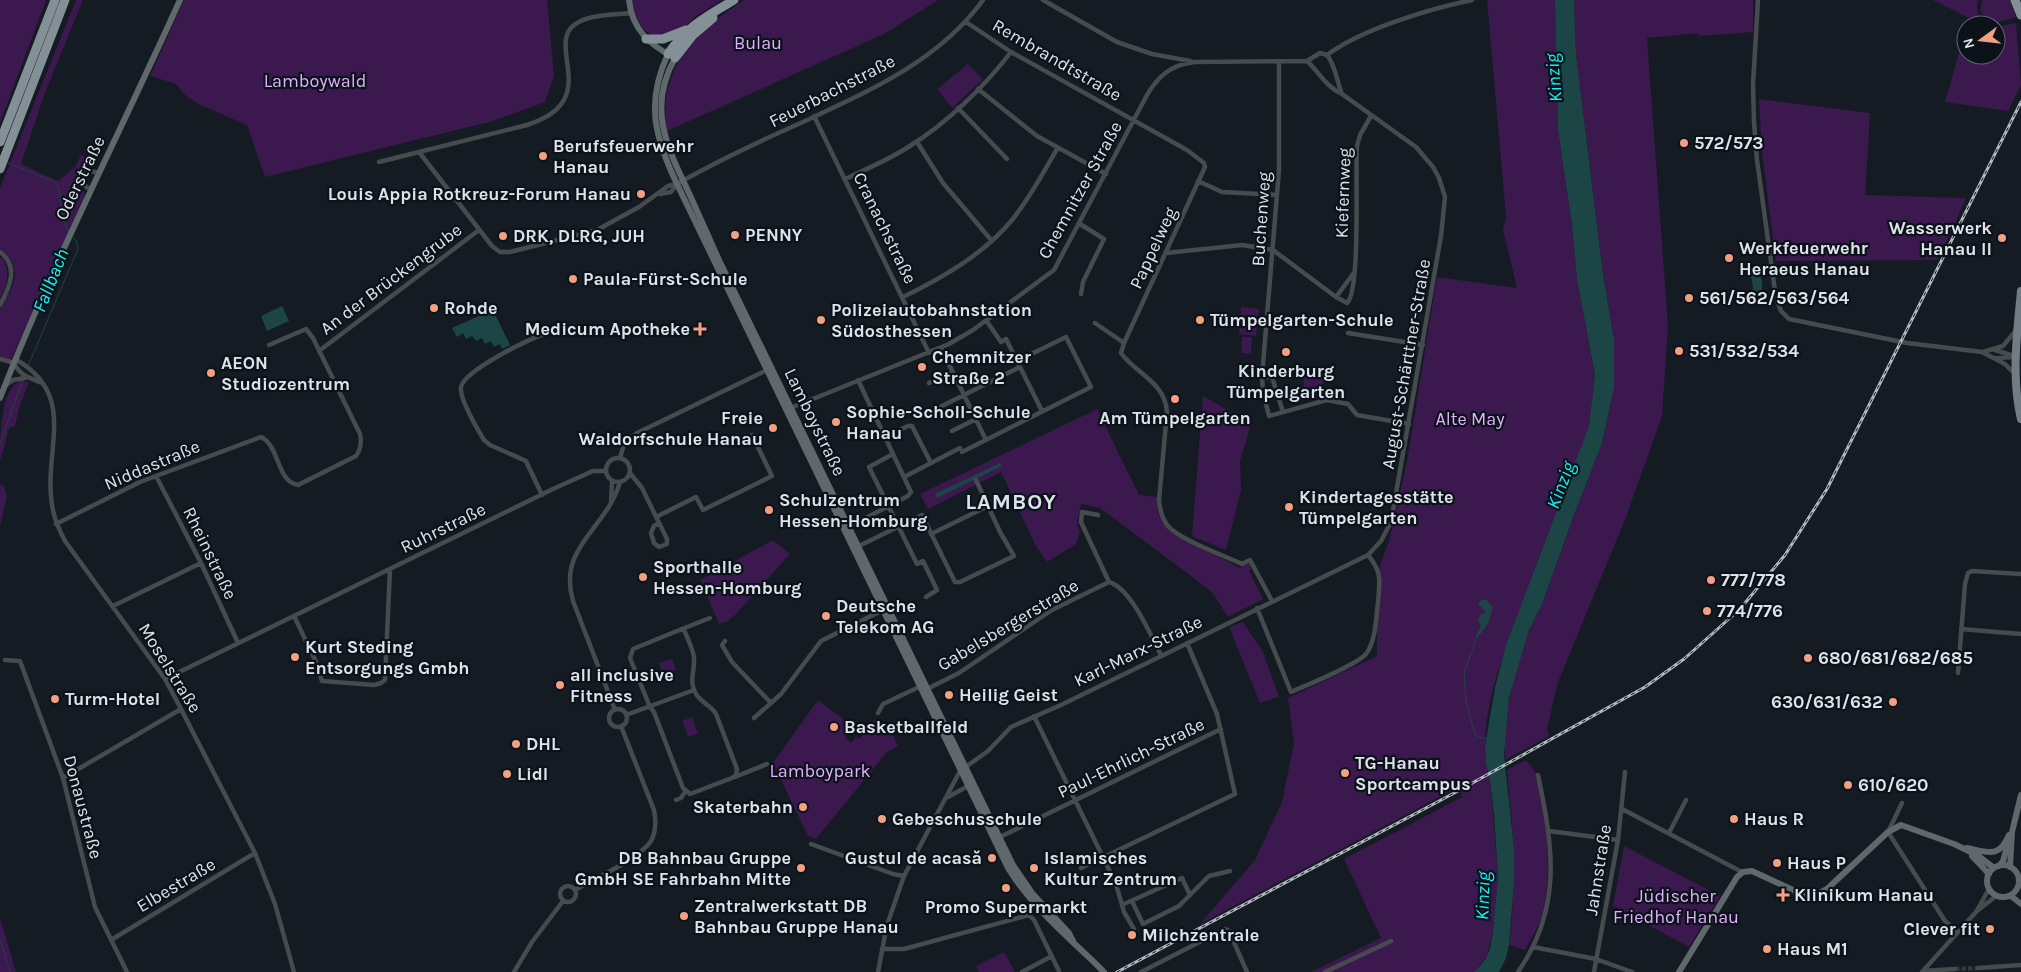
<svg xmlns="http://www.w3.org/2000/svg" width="2021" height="972" font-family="Karla,sans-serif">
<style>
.green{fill:#3b184e}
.water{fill:#1b4645}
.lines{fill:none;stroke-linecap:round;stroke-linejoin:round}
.stream{stroke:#1b4645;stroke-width:1}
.street-tunnel{stroke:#333941;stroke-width:4.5;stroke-dasharray:4.5 2;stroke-linecap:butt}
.street{stroke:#464c4e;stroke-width:4.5}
.secondary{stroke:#5f686b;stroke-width:6}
.primary{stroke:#717d82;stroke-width:8}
.highway{stroke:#839196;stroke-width:9}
.rail-casing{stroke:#b4b9c0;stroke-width:3}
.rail{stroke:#0c121a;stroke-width:1;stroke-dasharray:4;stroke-linecap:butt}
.poi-dot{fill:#f3a082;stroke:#0c121a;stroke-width:2}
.labels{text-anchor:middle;stroke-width:4.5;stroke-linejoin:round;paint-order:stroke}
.park-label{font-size:18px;fill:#e1b1ff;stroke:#0c121a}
.street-label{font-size:18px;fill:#dee3e9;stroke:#0c121a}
.poi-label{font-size:18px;font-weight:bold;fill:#dee3e9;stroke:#0c121a;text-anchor:start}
.water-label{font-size:19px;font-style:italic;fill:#11f2f0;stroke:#0c121a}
.district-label{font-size:22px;font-weight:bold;letter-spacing:1px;fill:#dee3e9;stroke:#0c121a}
</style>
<rect width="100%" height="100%" fill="#151b23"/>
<path class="green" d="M0,0h46l-46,123z
M76,0h7l-39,95 -23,69 37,17 17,-14 6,-12 14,5 -4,8h-8l-5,7 7,20 -75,166 -10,-4v-48l12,-21 3,-14 -4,-14 -11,-11v-61z
M184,0h363l7,76 -9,26 -52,19 -228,56 -18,-52 -49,-21 -13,-9 -9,-11 -26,-8z
M631,0h91l-26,16 -22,22c-6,-1 -14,1 -20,-2 -14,-6 -20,-22 -23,-36z
M744,0h194l-54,34 -217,97c-11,-62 30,-100 77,-131z
M1487,0h68l3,130 14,95 5,54 18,96 -5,51c-22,57 -44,113 -65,170 -19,54 -52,125 -35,183l8,96 -5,57 -6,24 -13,16h-163l70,-34 -37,-79 118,-62 -4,-10 -258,137 55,-64 27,-58 12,-59 -6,-45 89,-42v-83l12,-32 18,-80 30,-184 80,11 -14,-58 3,-13z
M1574,0h179v32l-54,4 -1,-3 -51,5 21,288 -6,90 -38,106 -66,160 -11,47 2,7 -44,24 -1,-24 5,-39 4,-20 16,-47 13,-26 32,-89 28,-72 12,-55v-48l-11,-66 -27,-220z
M1933,0h45c-3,10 1,18 9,25h-20l2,-7z
M1982,0h28l6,17 -17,5 -11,-1 -8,-10z
M2016,23l5,62 -13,26 -63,-9 21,-74v27h30v-28z
M968,64l15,15 -31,29 -15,-19z
M1759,99l111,14 -5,82 101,3 -28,62 -162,1 -14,-108z
M0,257l4,2c6,14 4,26 -4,39z
M1241,307l18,2 -3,27 -17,-2z
M1242,337h10l-1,17 -10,-1z
M1304,372l20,1 -3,24 -18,-1z
M20,381l9,1 -10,26 -4,18 -6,2 -9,33c0,-22 0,-72 20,-80z
M1203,396l48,28 -11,37 1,29 -15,60 -34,-14z
M1097,409l42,86 18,2c0,32 20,40 45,52 13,6 26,12 38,19l9,-5 3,6 -3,2 14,28 -35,18 -16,-25 -25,-19 -87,-65 -19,-4 -4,20 3,7 -4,13 -29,18 -11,-16 -35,-74 -73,37 -8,-15z
M0,484l4,1 3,11 -7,30z
M773,540l17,14 -55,61 -7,6 -9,3 -19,-44z
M1243,622l20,30 16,45 -19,6 -31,-76z
M672,659l4,11 -13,5 -4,-12z
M818,700l34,26 -7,11 4,5h3l4,-6 4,3 16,-21 12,7 10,21 -12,7 -70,86 -8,-3 -35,-73z
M692,717l6,16 -10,4 -6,-16z
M1526,760c4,5 10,12 12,19 9,35 15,102 4,137 -4,12 -11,23 -17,34l-16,-5 3,-28 2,-68 -7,-79z
M1624,846l96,50 -31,51 -76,-41z
M0,918l16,54h-16z
M1004,952l11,20h-36l-3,-6z"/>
<path class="water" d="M1555,0h19l2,54 27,220 11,66v48l-12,55 -28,72 -32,89 -13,26 -20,67 -5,58 10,94v32l-5,64 -3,13 -7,14h-25l11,-12 5,-11 3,-17 5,-57 -4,-60 -4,-36 -4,-15 -1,-18 10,-58 11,-43 83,-219 6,-51 -18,-96 -5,-54 -14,-95z
M1755,268c11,12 9,27 -3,37l-5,-6 6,-10 -1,-10 -4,-4z
M282,306l7,15 -22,10 -6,-15z
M493,310l17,35 -8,4 -2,-5 -6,3 -3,-6 -6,3 -3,-6 -6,3 -4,-5 -6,3 -3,-6 -6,4 -5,-9z
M1000,463l2,3 -65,32 -2,-4z
M1481,600h6l3,5 3,1 -5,18 -10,13 -2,-1 5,-10 -3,-5 2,-6 5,-2v-2l-7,-7z"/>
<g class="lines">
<path class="stream" d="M8,163l48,20c8,14 2,35 13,49
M28,366l50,-117 -2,-9 -3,-3
M0,444l23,-65
M1477,636l-13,37 2,29 9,33 11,4
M0,940l10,32"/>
<path class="street-tunnel" d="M1955,969l23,-1"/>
<path class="street" d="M1043,0l74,42 35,12 38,7
M1758,0l-5,85 1,37 3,38 19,138 5,13 8,8 118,24 75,9 23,12 9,9
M966,22l45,30 176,98 17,13 1,4 -81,176 -3,10c15,21 44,29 46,59l-8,88c1,10 3,19 9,26 12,14 57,30 74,38l8,-4 22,41
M1327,55c35,-26 102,-46 145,-55
M1327,55c8,9 10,27 15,39
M1279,62v108l-17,207 1,15 6,24 58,-16 21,4 9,11 52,9
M978,89l59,47 69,38
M958,108l49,51
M814,116l115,237
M917,142l26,41 49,58
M419,152l73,94 8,6h10l87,-22 42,-23 29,-21 9,-2c40,-23 83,-43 126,-62 66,-31 136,-61 180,-122
M379,162l148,-37c76,-24 19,-78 47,-100 14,-11 40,-10 57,-12
M845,179c22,-10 45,-20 65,-33 37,-23 75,-60 101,-94
M1198,181l24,11 55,3
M91,190c-7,-4 -12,-9 -9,-17l4,-3 13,3
M660,194l11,-2 6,-8
M1080,224l24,15 -21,43 -2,12
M0,252c19,14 10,35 0,53
M1166,253l76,-8 31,5 63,47 11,6c14,-13 8,-131 10,-157l3,-11 11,-19
M903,297c39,-19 81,-43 109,-77 18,-22 31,-47 45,-71
M1336,297l17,-23
M986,320l15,22 5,-3 36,72
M1095,323l29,20
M1348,333l75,12
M941,348l45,92
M1995,350l19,6
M319,351l160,-121
M1983,352l20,-6 14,-17
M1994,358l21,-1
M0,359l14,4c6,13 16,15 28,20
M15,359c64,36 28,90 37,146 2,14 7,25 13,36l100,138 16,30 74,144 20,51 19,68
M1262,377h10l11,35
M929,383l23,-11
M5,386l8,-6 12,-2
M940,407l80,-40
M788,409l161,-65 24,-14 81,-60 93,-175c11,-19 24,-30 47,-33l113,-1 13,-8 7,2
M952,431l24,-12
M885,437l23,-11h4l19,37
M962,452l129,-65 -25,-50 -49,24
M893,454l-24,13 48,97 6,-3 14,29 -11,7
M606 470a12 12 0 1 1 24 0a12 12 0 1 1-24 0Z
M620,458l4,-14 13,-11 132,-64
M630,473l12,15 25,51v5l-8,3 -5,-4 -3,-10 3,-7 5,-3
M156,476l45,87 37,80
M904,477l56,-29
M542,495l-16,-34 -36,-16 -6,-5c-6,-10 -25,-41 -23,-53 3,-16 70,-50 87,-54 5,-2 11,-2 16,-2
M611,502l1,-21
M1098,515l-16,-3 -1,10 28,60
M656,517l40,-20 7,13 69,-34 -20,-41
M56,524l84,-42 121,-45c19,9 15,44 37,48l58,-29c5,-7 6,-13 4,-22l-47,-96 -7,-9 -37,16
M854,524l54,-28 3,-4 -53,-112
M931,534l57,-28
M857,547l65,-32 33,67h5l54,-26 -14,-24 -24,-52
M113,606l88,-43
M1257,608l34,84c16,-7 66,-27 75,-38 10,-13 10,-36 12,-52 2,-22 4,-30 -10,-47
M294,616l22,46 6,19 52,4 7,-2 4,-3 5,-111
M682,629l3,3c3,8 8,17 9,26 1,12 -5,23 1,34 4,10 16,13 21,22l21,55 -1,6 -4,3 -42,16 -7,-6 -29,-76 -4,-5 -20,-49 3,-9z
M682,629l28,-11
M1961,629l60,5
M725,641l-3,4 10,17 39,41
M5,660l15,1 43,117 32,129 32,65
M1958,673l7,-89 3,-11 4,-2 49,3
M165,679l388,-190 40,-18h13
M925,690l34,-17 93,-63 57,-28c22,6 42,54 52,73
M609 718a9 9 0 1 1 18 0a9 9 0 1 1-18 0Z
M615,710l-42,-109c-16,-55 34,-72 47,-119
M878,713l5,-9 36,-17
M626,715l68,-25
M1034,716l82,168 8,28 10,17
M754,718l27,-24 40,-53 62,-31
M735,777l32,-13
M63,778l118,-69
M948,797l20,-11
M676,800l5,-2 4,-6
M1902,803l-14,29 57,89 13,11
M1622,809l120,63
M1549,831l69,9
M1669,833l17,-33
M1000,837l221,-108
M811,844l82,30 11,2
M1081,868l154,-74 -18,-80 -30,-71
M560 894a8 8 0 1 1 16 0a8 8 0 1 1-16 0Z
M575,890c19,-11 64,-31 76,-49 5,-9 5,-21 3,-31l-33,-84
M1132,901l11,23 36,-18 30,-30 21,-5
M1122,905l60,-27 8,17
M1977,911l19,-15
M111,940l144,-87
M1533,947l63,12 36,13
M882,949h22l125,-34 5,5 25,51
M1978,968l43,-3
M1923,971l32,-2
M514,972l18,-30 31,-41
M878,972l9,-47 17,-49 56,-105 28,-20 23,-24 50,-22 307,-150 13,-14 10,-19 50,-286 4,-39 -6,-19 -6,-11 -17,-20 -74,-53c-16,-7 -23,-22 -35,-33
M1022,972l30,-16
M1141,972l84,-43 4,2 18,41
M1325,972l66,-31
M1518,972c45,-65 35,-125 20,-197
M1594,972l24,-132 7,-68
M1922,972l54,-60 13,-23"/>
<path class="secondary" d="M629,0c3,30 21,45 46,58 -28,50 -8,89 14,135 10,22 20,45 30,67l294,605 19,28 37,40 5,10
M668,54c-23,49 -13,84 9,130l331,684c25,41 62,70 96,104
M0,398c53,-136 120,-265 180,-398
M1967,848c21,4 32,11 42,-13
M1972,856l17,18
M1987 881a16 16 0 1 1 32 0a16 16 0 1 1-32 0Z
M1999,866l4,-5 5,-18
M2010,867l2,-35 9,-37
M2011,896l10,8
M1679,972l58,-95 6,-5 9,-1 54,25 10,-1 11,-6 61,-57 13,-7 53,19 23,11 17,13"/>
<path class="primary" d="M2021,291c-4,43 -10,86 0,128"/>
<path class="highway" d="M2015,0l6,15
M646,39h17l23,-9
M668,54c18,-27 39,-38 66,-54
M675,58l18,-23 20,-17
M0,142l55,-142
M0,169l65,-169"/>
<defs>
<path id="rail" d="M1117,972l341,-181 187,-104 39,-28 56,-50 45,-54 42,-66 194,-387"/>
</defs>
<use href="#rail" class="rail-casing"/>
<use href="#rail" class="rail"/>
</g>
<g class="poi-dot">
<circle cx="1684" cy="143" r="5"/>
<circle cx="543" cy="156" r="5"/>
<circle cx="641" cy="194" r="5"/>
<circle cx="735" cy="235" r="5"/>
<circle cx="503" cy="236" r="5"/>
<circle cx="2002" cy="238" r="5"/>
<circle cx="1729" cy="258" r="5"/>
<circle cx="573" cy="279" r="5"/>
<circle cx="1689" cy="298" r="5"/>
<circle cx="434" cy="308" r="5"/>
<circle cx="821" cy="320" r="5"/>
<circle cx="1200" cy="320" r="5"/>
<path d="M697.5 321.5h5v5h5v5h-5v5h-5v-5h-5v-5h5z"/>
<circle cx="1679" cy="351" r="5"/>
<circle cx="1286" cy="352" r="5"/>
<circle cx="922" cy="367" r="5"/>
<circle cx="211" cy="373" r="5"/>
<circle cx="1175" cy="399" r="5"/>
<circle cx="836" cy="422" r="5"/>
<circle cx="773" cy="428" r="5"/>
<circle cx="1289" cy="507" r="5"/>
<circle cx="769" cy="510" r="5"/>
<circle cx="643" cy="577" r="5"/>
<circle cx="1711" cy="580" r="5"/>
<circle cx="1707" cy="611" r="5"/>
<circle cx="826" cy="616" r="5"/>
<circle cx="295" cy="657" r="5"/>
<circle cx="1808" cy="658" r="5"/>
<circle cx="560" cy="685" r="5"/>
<circle cx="949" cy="695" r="5"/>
<circle cx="55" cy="699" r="5"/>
<circle cx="1893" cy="702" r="5"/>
<circle cx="834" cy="727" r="5"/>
<circle cx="516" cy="744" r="5"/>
<circle cx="1345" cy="773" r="5"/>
<circle cx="507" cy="774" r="5"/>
<circle cx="1848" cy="785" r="5"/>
<circle cx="803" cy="807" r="5"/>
<circle cx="882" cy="819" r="5"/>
<circle cx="1734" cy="819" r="5"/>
<circle cx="992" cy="858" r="5"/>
<circle cx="1777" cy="863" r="5"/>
<circle cx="801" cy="868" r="5"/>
<circle cx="1034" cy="868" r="5"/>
<circle cx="1006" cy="888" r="5"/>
<path d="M1780.5 887.5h5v5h5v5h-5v5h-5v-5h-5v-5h5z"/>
<circle cx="684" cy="916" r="5"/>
<circle cx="1990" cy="929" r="5"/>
<circle cx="1132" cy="935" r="5"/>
<circle cx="1767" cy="949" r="5"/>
</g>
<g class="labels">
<g class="park-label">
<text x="758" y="49">Bulau</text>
<text x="315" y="87">Lamboywald</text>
<text x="1470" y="425">Alte May</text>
<text x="820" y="777">Lamboypark</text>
<text x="1676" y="902">Jüdischer<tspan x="1676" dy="21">Friedhof Hanau</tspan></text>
</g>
<g class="street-label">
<text transform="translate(1057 60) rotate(30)" y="6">Rembrandtstraße</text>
<text transform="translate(832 91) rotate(-27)" y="6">Feuerbachstraße</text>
<text transform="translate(80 178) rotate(-64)" y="6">Oderstraße</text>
<text transform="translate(1080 190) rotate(-61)" y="6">Chemnitzer Straße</text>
<text transform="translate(1343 193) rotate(-88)" y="6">Kiefernweg</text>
<text transform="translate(1261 219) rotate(-86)" y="6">Buchenweg</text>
<text transform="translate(885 228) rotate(64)" y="6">Cranachstraße</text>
<text transform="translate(1153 248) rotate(-65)" y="6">Pappelweg</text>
<text transform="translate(391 279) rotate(-37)" y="6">An der Brückengrube</text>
<text transform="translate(1406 364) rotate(-80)" y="6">August-Schärttner-Straße</text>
<text transform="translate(815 422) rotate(64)" y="6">Lamboystraße</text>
<text transform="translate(152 465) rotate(-23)" y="6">Niddastraße</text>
<text transform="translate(443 528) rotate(-26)" y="6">Ruhrstraße</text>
<text transform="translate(210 553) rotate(64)" y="6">Rheinstraße</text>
<text transform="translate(1008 625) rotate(-31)" y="6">Gabelsbergerstraße</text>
<text transform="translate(1138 651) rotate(-26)" y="6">Karl-Marx-Straße</text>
<text transform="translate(170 668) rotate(58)" y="6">Moselstraße</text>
<text transform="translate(1131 758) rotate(-26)" y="6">Paul-Ehrlich-Straße</text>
<text transform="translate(83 807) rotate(75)" y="6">Donaustraße</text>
<text transform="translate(1598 870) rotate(-81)" y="6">Jahnstraße</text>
<text transform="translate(176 885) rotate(-31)" y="6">Elbestraße</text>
</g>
<g class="poi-label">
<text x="1694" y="149">572/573</text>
<text x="553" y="152">Berufsfeuerwehr<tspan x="553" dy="21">Hanau</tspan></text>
<text x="631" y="200" text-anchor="end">Louis Appia Rotkreuz-Forum Hanau</text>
<text x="1992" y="234" text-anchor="end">Wasserwerk<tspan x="1992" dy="21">Hanau II</tspan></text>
<text x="745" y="241">PENNY</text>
<text x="513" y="242">DRK, DLRG, JUH</text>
<text x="1739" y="254">Werkfeuerwehr<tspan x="1739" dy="21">Heraeus Hanau</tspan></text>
<text x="583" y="285">Paula-Fürst-Schule</text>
<text x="1699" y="304">561/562/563/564</text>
<text x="444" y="314">Rohde</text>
<text x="831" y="316">Polizeiautobahnstation<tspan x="831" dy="21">Südosthessen</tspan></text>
<text x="1210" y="326">Tümpelgarten-Schule</text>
<text x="690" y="335" text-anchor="end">Medicum Apotheke</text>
<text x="1689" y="357">531/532/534</text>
<text x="932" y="363">Chemnitzer<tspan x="932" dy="21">Straße 2</tspan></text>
<text x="221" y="369">AEON<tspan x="221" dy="21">Studiozentrum</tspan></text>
<text x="1286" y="377" text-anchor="middle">Kinderburg<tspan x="1286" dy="21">Tümpelgarten</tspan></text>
<text x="846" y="418">Sophie-Scholl-Schule<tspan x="846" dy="21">Hanau</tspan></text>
<text x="763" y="424" text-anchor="end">Freie<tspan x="763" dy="21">Waldorfschule Hanau</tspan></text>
<text x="1175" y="424" text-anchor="middle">Am Tümpelgarten</text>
<text x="1299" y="503">Kindertagesstätte<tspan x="1299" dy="21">Tümpelgarten</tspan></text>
<text x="779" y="506">Schulzentrum<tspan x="779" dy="21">Hessen-Homburg</tspan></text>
<text x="653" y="573">Sporthalle<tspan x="653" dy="21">Hessen-Homburg</tspan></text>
<text x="1721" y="586">777/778</text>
<text x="836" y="612">Deutsche<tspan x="836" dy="21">Telekom AG</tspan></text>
<text x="1717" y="617">774/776</text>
<text x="305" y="653">Kurt Steding<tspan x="305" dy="21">Entsorgungs Gmbh</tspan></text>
<text x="1818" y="664">680/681/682/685</text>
<text x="570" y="681">all inclusive<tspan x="570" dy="21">Fitness</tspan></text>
<text x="959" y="701">Heilig Geist</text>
<text x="65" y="705">Turm-Hotel</text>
<text x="1883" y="708" text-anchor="end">630/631/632</text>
<text x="844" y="733">Basketballfeld</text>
<text x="526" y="750">DHL</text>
<text x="1355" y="769">TG-Hanau<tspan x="1355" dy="21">Sportcampus</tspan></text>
<text x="517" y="780">Lidl</text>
<text x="1858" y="791">610/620</text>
<text x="793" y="813" text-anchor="end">Skaterbahn</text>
<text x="892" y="825">Gebeschusschule</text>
<text x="1744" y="825">Haus R</text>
<text x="791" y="864" text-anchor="end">DB Bahnbau Gruppe<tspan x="791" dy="21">GmbH SE Fahrbahn Mitte</tspan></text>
<text x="982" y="864" text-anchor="end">Gustul de acasă</text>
<text x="1044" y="864">Islamisches<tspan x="1044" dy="21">Kultur Zentrum</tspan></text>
<text x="1787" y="869">Haus P</text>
<text x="1794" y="901">Klinikum Hanau</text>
<text x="694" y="912">Zentralwerkstatt DB<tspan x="694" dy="21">Bahnbau Gruppe Hanau</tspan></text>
<text x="1006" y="913" text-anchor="middle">Promo Supermarkt</text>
<text x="1980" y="935" text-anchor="end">Clever fit</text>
<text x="1142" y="941">Milchzentrale</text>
<text x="1777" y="955">Haus M1</text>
</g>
<g class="water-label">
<text transform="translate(1553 78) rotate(-95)" y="7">Kinzig</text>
<text transform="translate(50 280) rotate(-68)" y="7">Fallbach</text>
<text transform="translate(1560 485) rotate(-69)" y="7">Kinzig</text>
<text transform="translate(1482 896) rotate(-88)" y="7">Kinzig</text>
</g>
<g class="district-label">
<text x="1011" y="509">LAMBOY</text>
</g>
</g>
<g transform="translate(1981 40) rotate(255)"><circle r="24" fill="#0c121a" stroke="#60666d"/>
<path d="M0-4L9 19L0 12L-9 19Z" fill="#f3a082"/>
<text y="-8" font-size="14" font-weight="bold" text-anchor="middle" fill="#dee3e9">N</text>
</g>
</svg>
